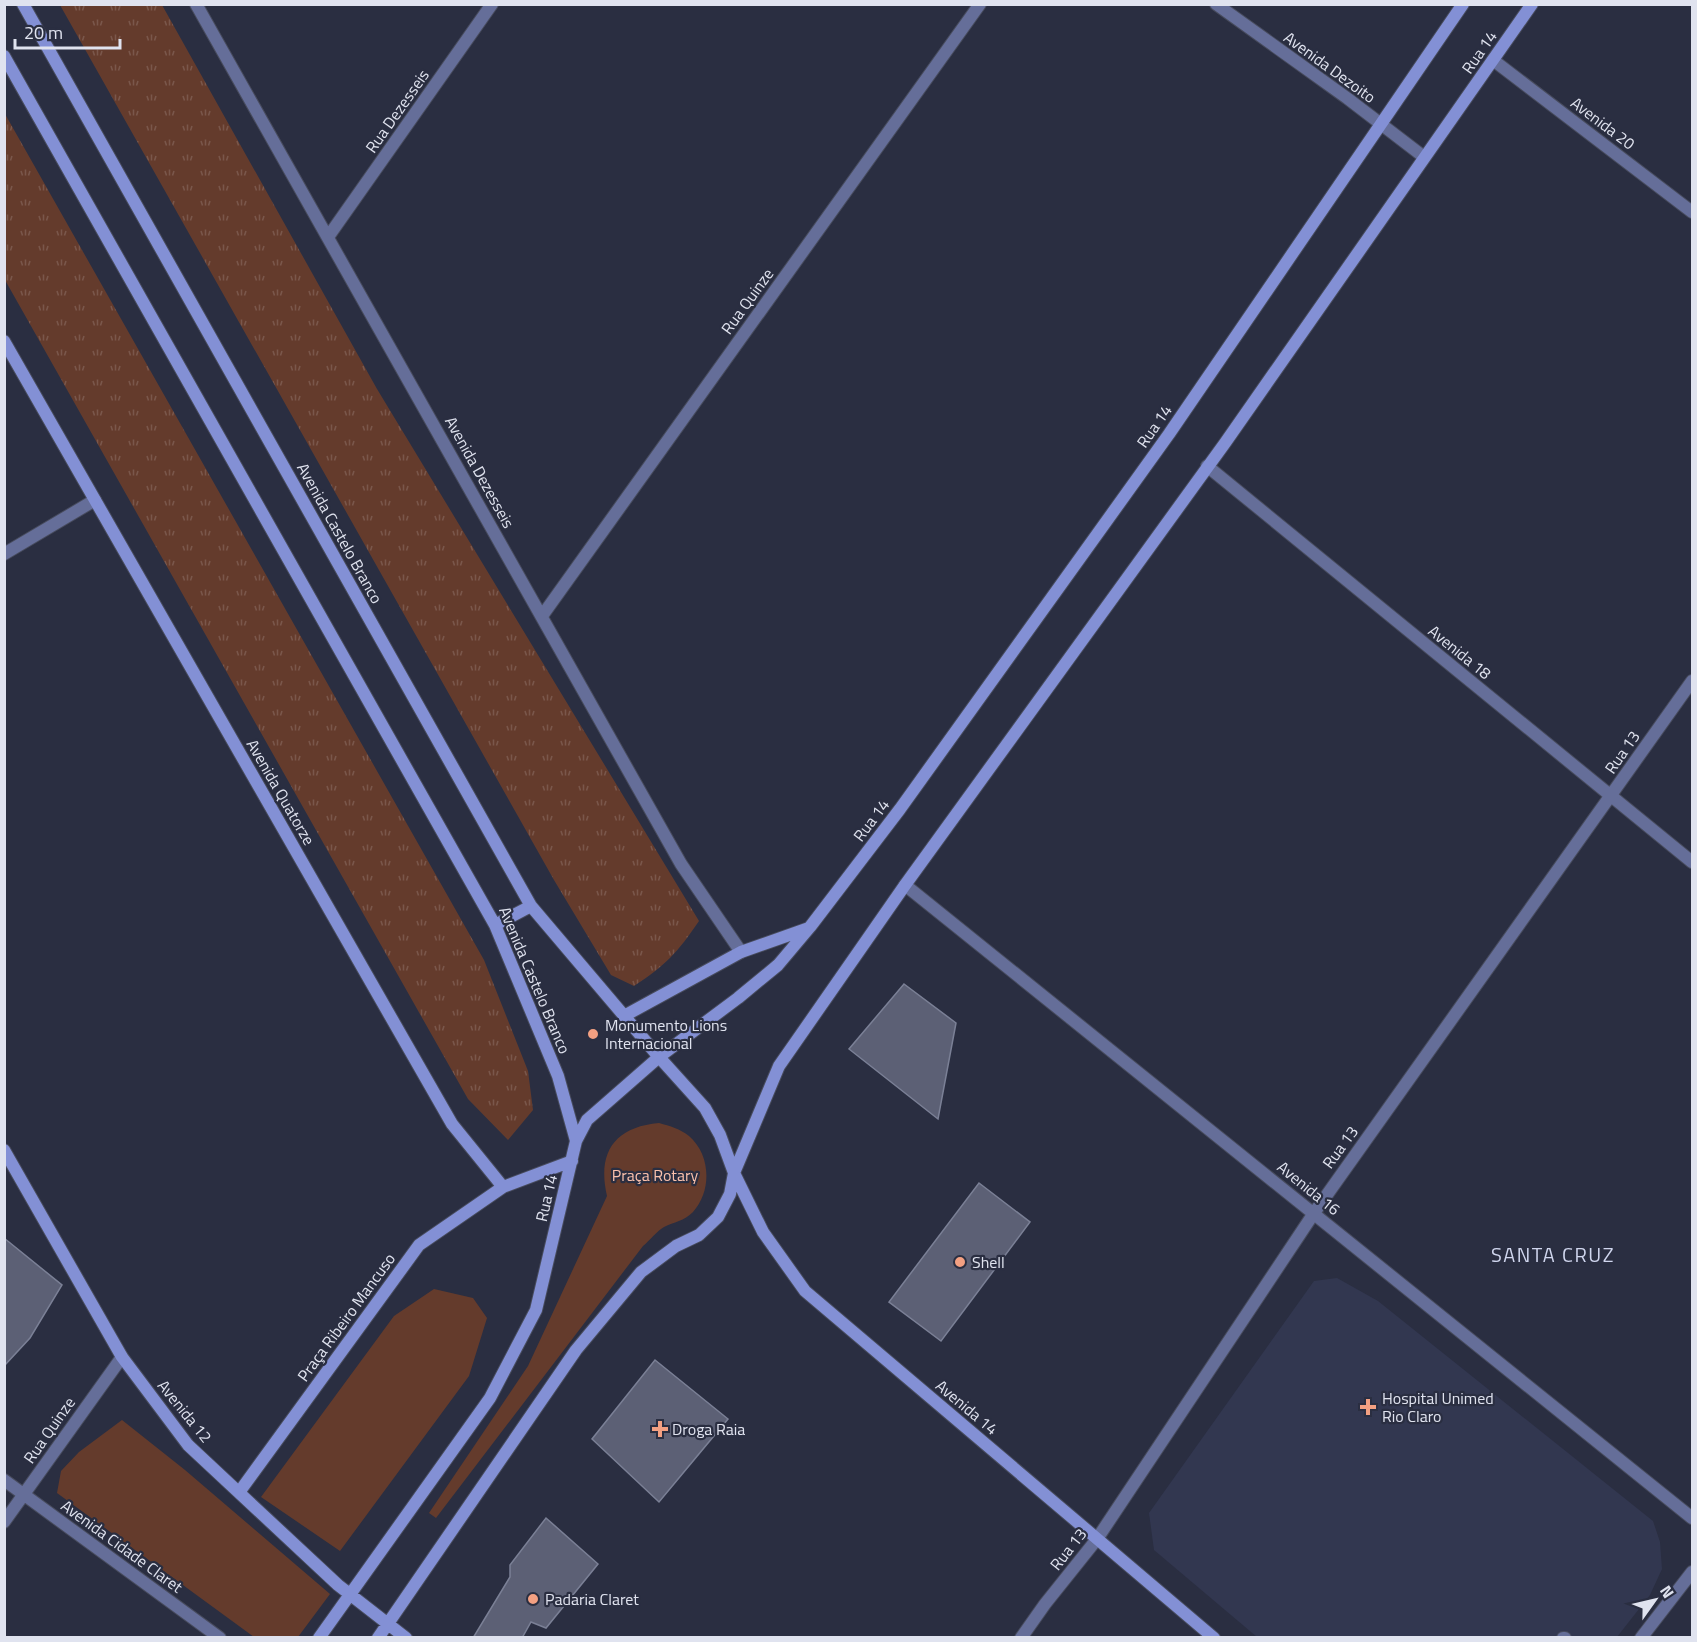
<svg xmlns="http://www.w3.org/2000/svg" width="1697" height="1642" font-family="'Titillium Web',sans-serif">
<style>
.built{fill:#323750}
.grass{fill:url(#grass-tufts)}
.park{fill:#643b2c}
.building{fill:#5c6075;stroke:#7b8096;stroke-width:1.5}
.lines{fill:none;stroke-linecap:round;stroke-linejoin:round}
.lane-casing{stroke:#474b5d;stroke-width:14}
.street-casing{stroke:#474b5d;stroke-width:14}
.secondary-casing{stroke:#474b5d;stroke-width:14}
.lane{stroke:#656e99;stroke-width:12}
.street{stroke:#656e99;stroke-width:12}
.secondary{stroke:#8390d5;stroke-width:12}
.poi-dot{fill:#f3a082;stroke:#2a2e41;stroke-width:2}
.labels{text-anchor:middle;stroke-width:4.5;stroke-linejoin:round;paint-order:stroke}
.street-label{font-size:16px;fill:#e0e3ef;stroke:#2a2e41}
.poi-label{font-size:16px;fill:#e0e3ef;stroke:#2a2e41;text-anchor:start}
.park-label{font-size:16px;fill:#fbc1ac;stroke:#2a2e41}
.quarter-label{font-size:20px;letter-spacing:1.5px;fill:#d0d6ee;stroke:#2a2e41}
</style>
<defs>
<pattern id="grass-tufts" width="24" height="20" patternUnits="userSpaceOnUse" patternTransform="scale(1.5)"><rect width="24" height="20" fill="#643b2c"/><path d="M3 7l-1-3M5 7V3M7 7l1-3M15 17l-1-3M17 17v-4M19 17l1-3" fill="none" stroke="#7a574b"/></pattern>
</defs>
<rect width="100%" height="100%" fill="#2a2e41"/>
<path class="built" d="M1337,1278l41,23 275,220 7,21 2,27 -12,26 -33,42h-360l-103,-87 -5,-37 165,-232z"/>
<path class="grass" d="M60,5h102l215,384 322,532c-21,31 -34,45 -65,65l-23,-11 -57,-95z
M5,114l479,846 44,111 5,39 -25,30 -40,-41 -463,-819z"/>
<path class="park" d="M659,1123c11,3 21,6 30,13 22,19 23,55 4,76 -9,9 -19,10 -29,15 -7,4 -14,13 -21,19l-207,272 -7,-5 99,-147 79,-170c-10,-43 7,-69 52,-73z
M434,1289l39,9 14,20 -18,58 -129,175 -79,-54 133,-181z
M122,1420l63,50 145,124 -32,43h-44l-197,-144 4,-22 18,-19z"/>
<path class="building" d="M904,984l52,39 -18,96 -89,-70z
M979,1183l51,39 -89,119 -52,-39z
M4,1238l58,47 -32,53 -26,28z
M655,1360l73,59 -69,83 -67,-63z
M546,1518l52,46 -52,64 -15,-6 -9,16h-49l37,-61v-12z"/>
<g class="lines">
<defs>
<path id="lane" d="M1563,1638h2"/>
<path id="street" d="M196,4l485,860 60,88
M1216,4l131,94 77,59
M1493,60l199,152
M328,237l164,-233
M1207,466l485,396
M4,554l91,-54
M542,616l438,-612
M905,885l787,633
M4,1480l216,158
M4,1522l118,-165
M1021,1638l24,-34 52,-65 217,-326 378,-532
M1641,1638l51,-66"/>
<path id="secondary" d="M23,4l508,902 128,151 46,51 15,27 14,38 29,59 42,59 409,347
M4,56l491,869 63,151 18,65
M4,341l448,783 51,63 69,-26
M495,925l36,-19
M624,1016l117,-64 68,-24
M4,1150l118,207 66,88 150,140 68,53
M240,1491l179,-246 84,-58
M319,1638l171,-240 46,-88 40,-169 11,-21 72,-63 79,-59 40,-33 32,-38 90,-118 269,-375 294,-430
M378,1638l198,-288 65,-78 35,-26 23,-11 19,-18 12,-23 4,-21 45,-107 126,-181 320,-442 307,-439"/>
</defs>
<use href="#lane" class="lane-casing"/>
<use href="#street" class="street-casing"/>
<use href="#secondary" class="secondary-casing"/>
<use href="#lane" class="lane"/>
<use href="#street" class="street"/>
<use href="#secondary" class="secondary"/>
</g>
<g class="poi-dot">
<circle cx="593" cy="1034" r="6"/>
<circle cx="960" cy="1262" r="6"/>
<path d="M1365 1398h6v6h6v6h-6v6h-6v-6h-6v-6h6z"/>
<path d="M657 1420h6v6h6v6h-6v6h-6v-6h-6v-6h6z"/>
<circle cx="533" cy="1599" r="6"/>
</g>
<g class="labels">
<g class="street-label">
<text transform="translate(1479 52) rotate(-55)" y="6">Rua 14</text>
<text transform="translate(1330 67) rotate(36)" y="6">Avenida Dezoito</text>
<text transform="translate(397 111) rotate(-55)" y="6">Rua Dezesseis</text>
<text transform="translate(1603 123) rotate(37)" y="6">Avenida 20</text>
<text transform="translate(747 301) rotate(-54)" y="6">Rua Quinze</text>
<text transform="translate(1154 426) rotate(-55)" y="6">Rua 14</text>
<text transform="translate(480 472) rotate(61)" y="6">Avenida Dezesseis</text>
<text transform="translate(340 533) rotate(61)" y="6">Avenida Castelo Branco</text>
<text transform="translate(1460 652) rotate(39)" y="6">Avenida 18</text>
<text transform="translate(1622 752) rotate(-55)" y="6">Rua 13</text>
<text transform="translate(281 792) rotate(60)" y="6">Avenida Quatorze</text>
<text transform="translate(871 820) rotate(-53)" y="6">Rua 14</text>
<text transform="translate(535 980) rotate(67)" y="6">Avenida Castelo Branco</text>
<text transform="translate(1340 1147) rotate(-54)" y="6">Rua 13</text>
<text transform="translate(1309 1188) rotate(39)" y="6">Avenida 16</text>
<text transform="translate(546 1198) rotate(-77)" y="6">Rua 14</text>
<text transform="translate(346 1317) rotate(-54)" y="6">Praça Ribeiro Mancuso</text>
<text transform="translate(967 1407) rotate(40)" y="6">Avenida 14</text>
<text transform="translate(185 1411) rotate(51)" y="6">Avenida 12</text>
<text transform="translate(49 1430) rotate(-55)" y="6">Rua Quinze</text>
<text transform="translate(122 1546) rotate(36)" y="6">Avenida Cidade Claret</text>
<text transform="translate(1068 1549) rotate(-52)" y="6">Rua 13</text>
</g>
<g class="poi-label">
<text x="605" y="1031">Monumento Lions<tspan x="605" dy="18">Internacional</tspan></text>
<text x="972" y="1268">Shell</text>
<text x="1382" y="1404">Hospital Unimed<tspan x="1382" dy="18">Rio Claro</tspan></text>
<text x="672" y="1435">Droga Raia</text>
<text x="545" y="1605">Padaria Claret</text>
</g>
<g class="park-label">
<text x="655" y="1181">Praça Rotary</text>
</g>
<g class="quarter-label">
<text x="1553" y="1262">SANTA CRUZ</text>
</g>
</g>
<rect width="1697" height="1642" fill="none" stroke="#e0e3ef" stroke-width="12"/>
<g transform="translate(1655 1600) rotate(56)" stroke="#2a2e41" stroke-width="4.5" paint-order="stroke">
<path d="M0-4.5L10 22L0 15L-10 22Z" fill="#e0e3ef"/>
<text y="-9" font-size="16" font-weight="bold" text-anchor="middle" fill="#e0e3ef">N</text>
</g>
<path d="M15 39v9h105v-9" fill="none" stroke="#e0e3ef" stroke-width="3"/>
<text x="24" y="39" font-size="18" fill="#e0e3ef" stroke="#2a2e41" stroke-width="4.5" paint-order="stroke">20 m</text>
</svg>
